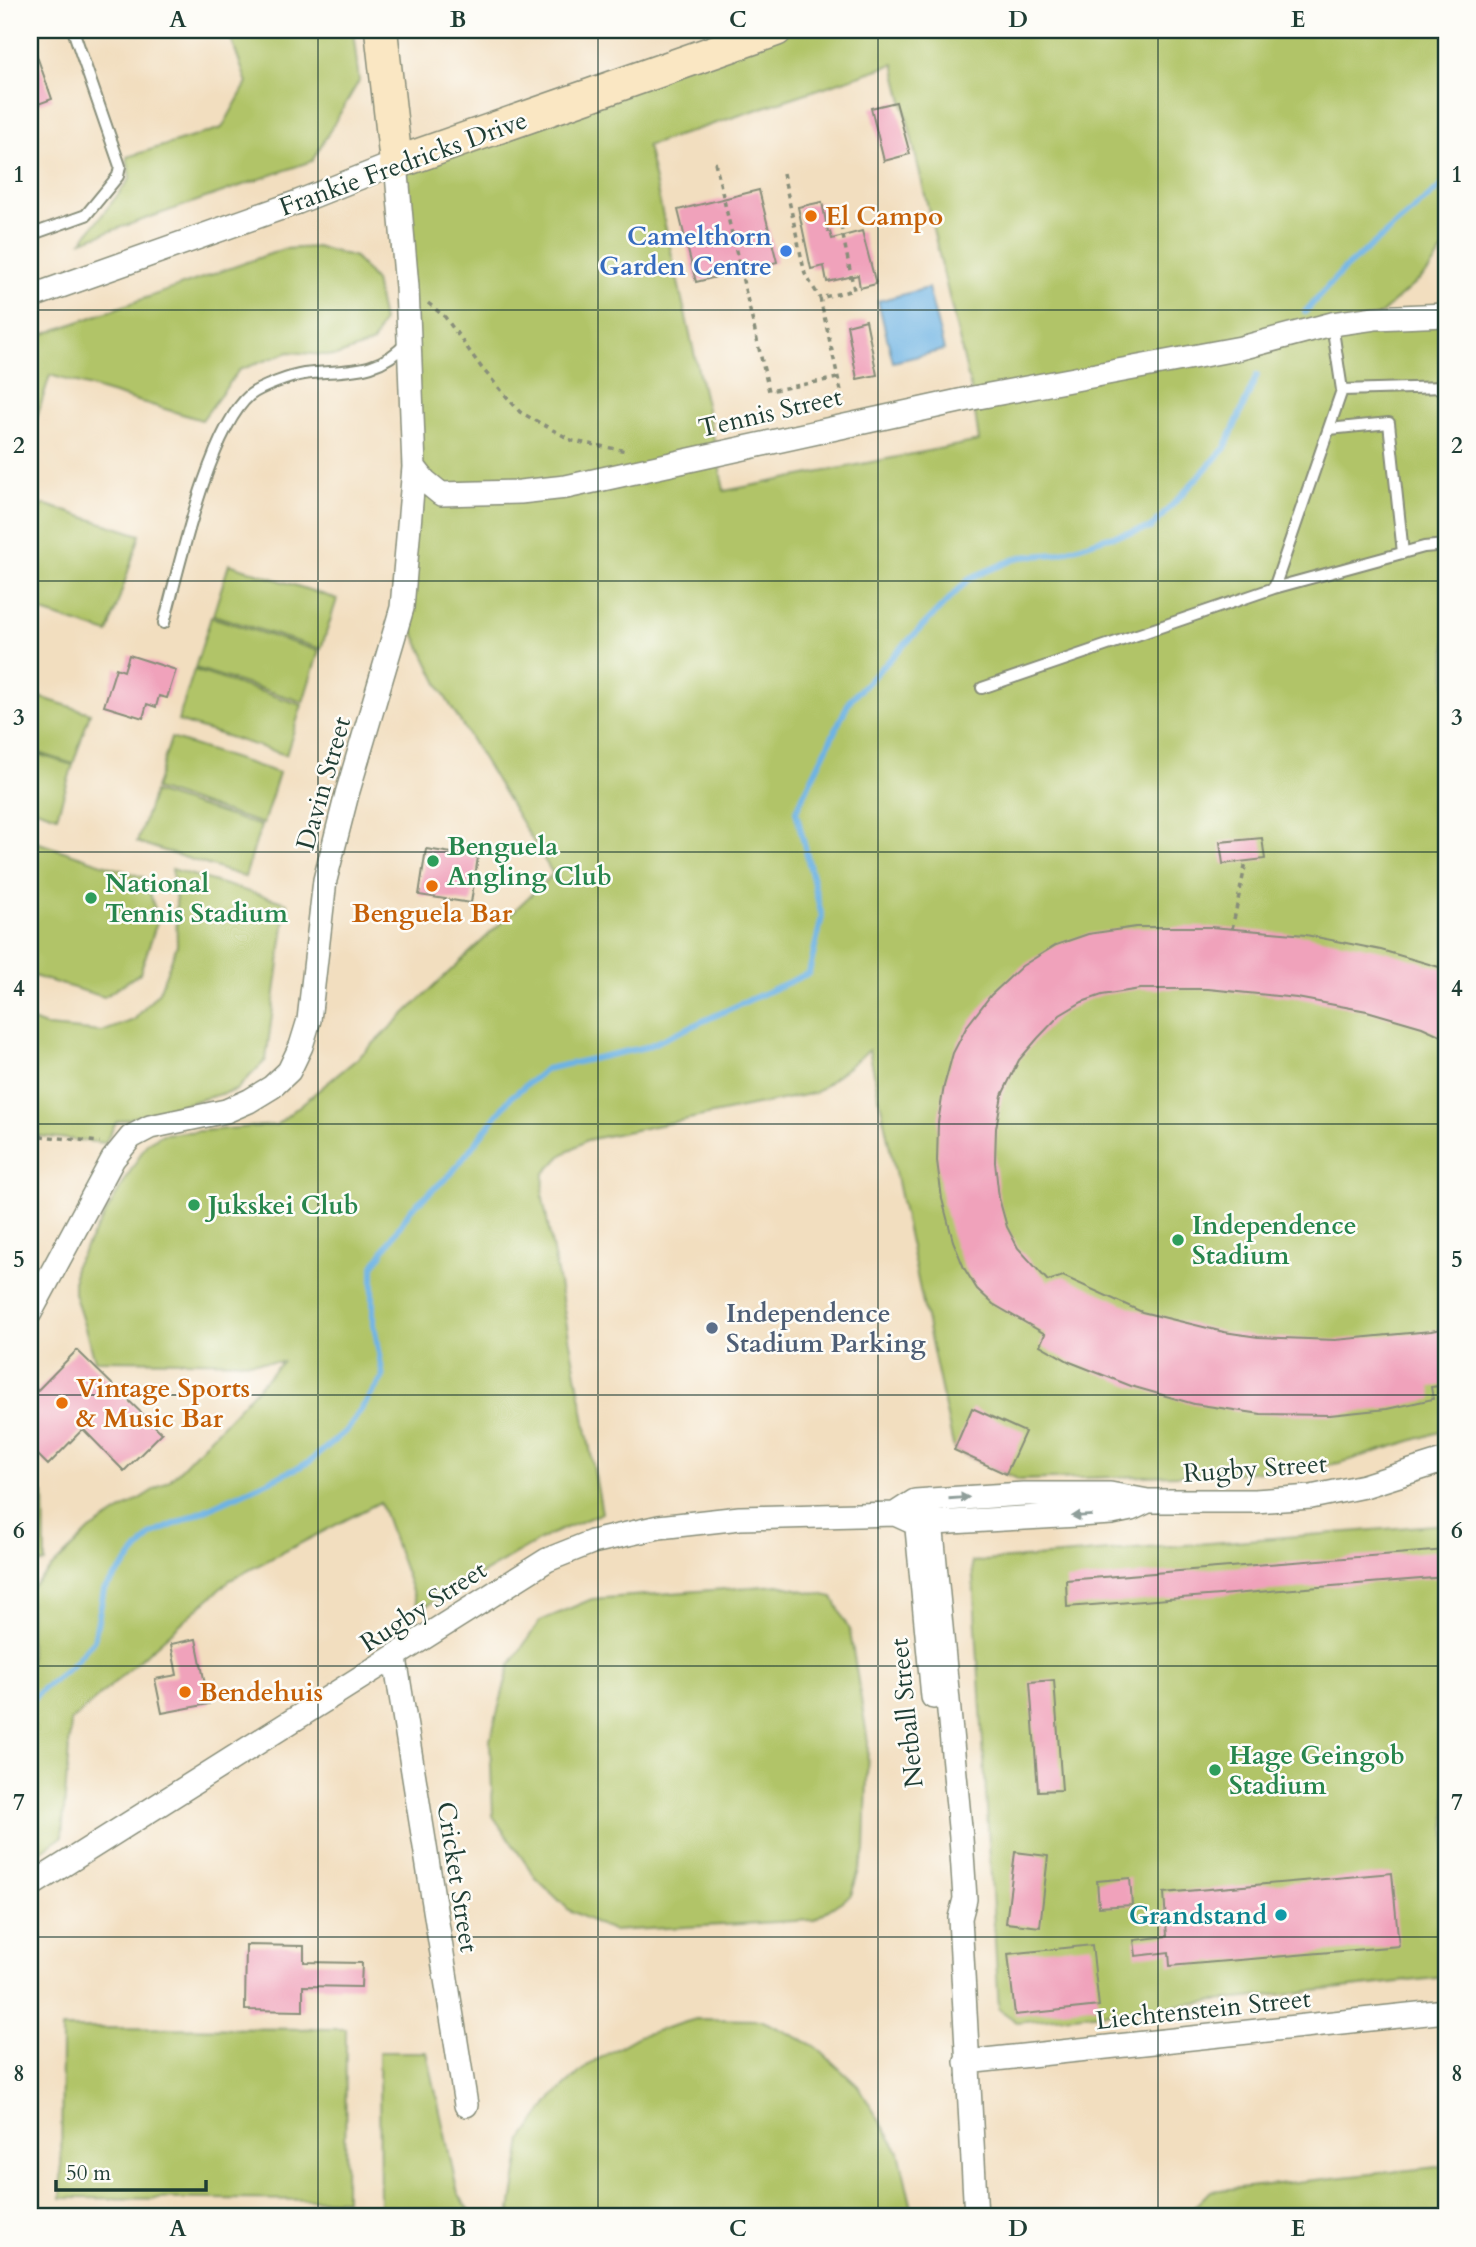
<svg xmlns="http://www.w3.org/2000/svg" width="1476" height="2247" font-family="Cardo,serif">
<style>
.green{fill:#b1c468;stroke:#68804e;stroke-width:2;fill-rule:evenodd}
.water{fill:#6db3e4;stroke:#46788c;stroke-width:2}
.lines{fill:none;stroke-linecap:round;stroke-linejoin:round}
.stream{stroke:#6db3e4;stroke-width:6}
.building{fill:#f0a2bb}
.lane-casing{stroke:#888e7a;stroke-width:14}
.street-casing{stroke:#888e7a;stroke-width:26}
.secondary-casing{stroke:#888e7a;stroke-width:35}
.path{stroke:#888e7a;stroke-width:3.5;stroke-dasharray:5 5;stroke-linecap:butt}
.lane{stroke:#fff;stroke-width:10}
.street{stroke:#fff;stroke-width:23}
.secondary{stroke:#fae7c3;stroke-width:32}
.oneway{fill:#8f9e9a}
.grid{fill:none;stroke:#1f3d34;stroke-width:2;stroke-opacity:0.55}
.food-dot{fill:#e8710a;stroke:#fdfcf7;stroke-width:2.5}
.shop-dot{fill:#3f7fe0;stroke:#fdfcf7;stroke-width:2.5}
.leisure-dot{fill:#2e9e5b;stroke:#fdfcf7;stroke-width:2.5}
.service-dot{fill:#5c6f8a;stroke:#fdfcf7;stroke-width:2.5}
.culture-dot{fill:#0f9aa8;stroke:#fdfcf7;stroke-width:2.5}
.labels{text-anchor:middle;stroke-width:5;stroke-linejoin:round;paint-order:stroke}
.street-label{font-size:26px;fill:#1f3d34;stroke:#fdfcf7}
.food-label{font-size:26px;font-weight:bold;fill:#c56008;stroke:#fdfcf7;text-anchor:start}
.shop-label{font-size:26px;font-weight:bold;fill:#366cbe;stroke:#fdfcf7;text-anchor:end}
.leisure-label{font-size:26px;font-weight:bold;fill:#27864d;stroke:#fdfcf7;text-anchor:start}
.service-label{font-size:26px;font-weight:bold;fill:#4e5e75;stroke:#fdfcf7;text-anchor:start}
.culture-label{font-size:26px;font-weight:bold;fill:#0d838f;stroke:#fdfcf7;text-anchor:end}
.neatline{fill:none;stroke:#1f3d34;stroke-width:2.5}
.grid-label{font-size:23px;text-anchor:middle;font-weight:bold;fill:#1f3d34}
</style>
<rect width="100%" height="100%" fill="#fdfcf7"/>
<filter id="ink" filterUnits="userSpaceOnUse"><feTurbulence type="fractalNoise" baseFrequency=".0143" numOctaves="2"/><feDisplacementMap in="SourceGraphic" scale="14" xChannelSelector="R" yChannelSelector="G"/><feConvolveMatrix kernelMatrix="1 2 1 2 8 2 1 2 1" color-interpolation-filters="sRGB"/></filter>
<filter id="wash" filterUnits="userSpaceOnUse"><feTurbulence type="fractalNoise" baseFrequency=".00686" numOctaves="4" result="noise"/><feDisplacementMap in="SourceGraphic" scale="28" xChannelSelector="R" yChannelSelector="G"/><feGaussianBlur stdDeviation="1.57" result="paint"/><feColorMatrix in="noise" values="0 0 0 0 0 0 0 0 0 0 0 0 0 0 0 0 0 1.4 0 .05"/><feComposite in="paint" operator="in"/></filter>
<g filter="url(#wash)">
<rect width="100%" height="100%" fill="#f2debf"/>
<path class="green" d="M228,30h125l6,51 -47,80 -230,80 48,-62 -3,-22 95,-29 25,-45z
M777,30h669v216l-18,26 -52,46 70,-3v1115l-106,33 -98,10 -223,7 -65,-30 -85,-400 -54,43 -228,47 -25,15 -18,19 -1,24 59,315 -53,22 -130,75 -39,-108 -150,78 -159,141 -9,116 -32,22v-270l60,-59 81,-51 111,-117 -187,-2 -21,-67v-26l73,-124 16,-9 113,-9 82,-67 195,-184 -112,-184 -39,-82 5,-41 -11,-404zM894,64l79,334 6,43 -255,50 -7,-38 -70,-307z
M317,247l38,10 20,24 8,40 -10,22 -37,13 -47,-4 -50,18 -37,50 -152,-45 -20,65v-101l254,-90z
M43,504l97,31 -32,98 -78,-25v-64z
M229,564l108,35 -16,50 -108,-34z
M211,617l108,34 -16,51 -108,-34z
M194,670l108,35 -16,50 -108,-34z
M30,694l60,19 -17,51 -43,-14z
M171,738l108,35 -16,51 -108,-35z
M30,752l43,13 -16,51 -27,-9z
M154,792l107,34 -16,51 -108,-35z
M30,840l115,38 13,41 -18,54 -36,24 -74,-22z
M172,869l115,34 -21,157 -30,30 -120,32 -11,21 -75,-8v-115l18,7 54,5 32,-12 25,-28 18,-47 -1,-44z
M30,1494h14l1,69 -15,1z
M1446,1524v453l-429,45 -18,-13 -27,-447z
M778,1585l55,12 17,35 18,110 -3,110 -14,43 -38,25 -201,11 -43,-21 -33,-32 -43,-62 -3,-76 20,-75 30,-44 52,-22z
M696,2019l65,1 54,26 43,40 41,66 15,65h-404l12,-76 31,-44 35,-32 51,-29z
M62,2028l284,1 -1,171 -284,-2z
M379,2052h48l31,142 17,23h-95z
M1446,2166v51h-262l26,-26z"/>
<path class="water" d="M928,288l16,62 -51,12 -15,-61z"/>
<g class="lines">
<path class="stream" d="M1305,312l38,-42 103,-88
M30,1703l9,-11 31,-25 24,-27 10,-50 47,-55 157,-72 40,-34 35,-52 -10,-59v-51l38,-58 40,-35 60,-77 35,-28 100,-22 163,-74 13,-56 -26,-106 54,-111 120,-122 50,-21 36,-3 49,-16 46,-10 74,-80 32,-73"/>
</g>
<g id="blocks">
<path class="building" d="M32,42l20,57 -22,8v-64z
M896,102l14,52 -26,7 -13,-53z
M759,190l18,72 -81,20 -18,-72z
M822,202l6,30h2l2,7 30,-8 14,53 -16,4 -2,-13 -31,7 -3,-16 -13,3 -13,-62z
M866,320l11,55 -20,4 -10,-54z
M129,655l47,15 -9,28 -8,-2 -3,11 -9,-3 -4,14 -39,-12 12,-38 8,3z
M1262,838l3,21 -42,5 -3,-22z
M426,849l52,8 -7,46 -52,-8z
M1136,927h75l95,8 75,15 65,19v69l-24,-11 -55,-16 -70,-13 -89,-9h-68l-38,6 -20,7 -22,13 -22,23 -19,22 -17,35 -6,33 -1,34 4,36 8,29 11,21 30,33 15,-5 79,36 82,20 34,5 77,3 96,-9 15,-3v57l-15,2 2,12 -46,10 -57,6 -69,-1 -67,-10 -63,-18 -61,-24 -30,-17 5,-11 -52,-30 -16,-15 -13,-21 -11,-27 -11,-42 -5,-38 1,-39 6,-36 9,-33 14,-27 24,-31 31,-29 34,-21 32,-11z
M77,1350l85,83 -38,38 -41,-42 -35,36 -18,-18v-49z
M972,1408l53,24 -19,42 -52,-24z
M1446,1550v27l-379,30 -1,-27z
M196,1639l13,65 -47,9 -7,-34 22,-4 -6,-31z
M1054,1680l8,110 -24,1 -8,-109z
M1015,1852l33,4 -8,71 -34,-4z
M1392,1873l7,73 -229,20 -1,-14 -33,4 -2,-16 33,-4 -3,-43z
M1130,1878l2,27 -33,2 -2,-26z
M246,1945l58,1v16l58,1 -1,24 -58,-1v25l-58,-1z
M1092,1945l7,61 -84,9 -7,-61z"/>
</g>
</g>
<g filter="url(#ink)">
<use href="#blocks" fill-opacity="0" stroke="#888e7a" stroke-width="2"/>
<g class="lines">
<defs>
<path id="lane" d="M30,235l56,-20 32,-39 2,-10 -47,-136
M1342,390l104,-3
M1329,429l60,-6 14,130
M1274,588l150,-41 22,-2
M164,623c15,-55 45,-193 86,-228 10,-8 41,-19 54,-21 40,-5 74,2 103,-32
M982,688l292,-100 68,-198 -10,-66"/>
<path id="street" d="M30,297l268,-95 98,-39 11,124 7,180 11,14 16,13 79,-2 46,-5 407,-89 268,-50 91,-24 43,-6 71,-3
M30,1313l83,-154 18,-22 19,-10 76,-16 23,-10 23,-14 17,-16 12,-25 8,-26 16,-140 22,-86 55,-186 12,-141
M929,1500l32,338 4,61 -5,19 16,299
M895,1514l20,-13 108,-7h87l38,7h107l56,-4 53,-11 82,-26
M916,1518l17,179
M395,1658l71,447
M30,1886l517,-326 45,-18 67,-15 81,-9 155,-4 22,10 195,-11 19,-4 17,-8
M966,2062l480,-51"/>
<path id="secondary" d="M381,30l15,133 380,-133"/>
</defs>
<use href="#lane" class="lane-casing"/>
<use href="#street" class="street-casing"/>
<use href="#secondary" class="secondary-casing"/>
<path class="path" d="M715,162l54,229 69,-13
M783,173l22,101 15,24
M841,226l13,64 -34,8 24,106
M428,303l17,14 36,50 39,45 53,29 54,10
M1232,929l14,-67
M30,1135l70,7"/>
<use href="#lane" class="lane"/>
<use href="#street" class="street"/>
<use href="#secondary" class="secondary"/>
</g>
<defs><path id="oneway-solid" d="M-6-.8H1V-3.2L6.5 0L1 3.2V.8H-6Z" transform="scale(1.75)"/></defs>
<g class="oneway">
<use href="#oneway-solid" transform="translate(959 1498) rotate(-4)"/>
<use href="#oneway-solid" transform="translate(1082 1516) rotate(177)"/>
</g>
</g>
<path class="grid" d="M318,30v2187M598,30v2187M878,30v2187M1158,30v2187M30,310h1416M30,581h1416M30,852h1416M30,1124h1416M30,1395h1416M30,1666h1416M30,1937h1416"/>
<g class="food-dot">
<circle cx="811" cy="216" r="7"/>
<circle cx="432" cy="886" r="7"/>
<circle cx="62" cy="1403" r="7"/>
<circle cx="185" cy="1692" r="7"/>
</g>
<circle class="shop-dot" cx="786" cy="251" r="7"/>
<g class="leisure-dot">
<circle cx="433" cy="861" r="7"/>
<circle cx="91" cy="898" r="7"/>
<circle cx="194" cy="1205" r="7"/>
<circle cx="1178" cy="1240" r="7"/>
<circle cx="1215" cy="1770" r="7"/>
</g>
<circle class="service-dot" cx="712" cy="1328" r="7"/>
<circle class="culture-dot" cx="1281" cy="1915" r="7"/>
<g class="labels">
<g class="street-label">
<text transform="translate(403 163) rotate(-20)" y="9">Frankie Fredricks Drive</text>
<text transform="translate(770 412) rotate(-13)" y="9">Tennis Street</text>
<text transform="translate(323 783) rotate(-74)" y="9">Davin Street</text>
<text transform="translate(1255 1468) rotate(-4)" y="9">Rugby Street</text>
<text transform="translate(423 1606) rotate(-33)" y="9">Rugby Street</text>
<text transform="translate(906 1713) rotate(-96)" y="9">Netball Street</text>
<text transform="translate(458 1877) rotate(81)" y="9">Cricket Street</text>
<text transform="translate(1203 2009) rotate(-6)" y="9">Liechtenstein Street</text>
</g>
<g class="food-label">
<text x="825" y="225">El Campo</text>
<text x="432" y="922" text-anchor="middle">Benguela Bar</text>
<text x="76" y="1397">Vintage Sports<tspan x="76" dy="30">&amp; Music Bar</tspan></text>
<text x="199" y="1701">Bendehuis</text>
</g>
<g class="shop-label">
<text x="772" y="245">Camelthorn<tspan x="772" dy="30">Garden Centre</tspan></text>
</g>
<g class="leisure-label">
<text x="447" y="855">Benguela<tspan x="447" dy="30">Angling Club</tspan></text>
<text x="105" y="892">National<tspan x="105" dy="30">Tennis Stadium</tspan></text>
<text x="208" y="1214">Jukskei Club</text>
<text x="1192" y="1234">Independence<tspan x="1192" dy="30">Stadium</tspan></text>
<text x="1229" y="1764">Hage Geingob<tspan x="1229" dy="30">Stadium</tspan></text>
</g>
<g class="service-label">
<text x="726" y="1322">Independence<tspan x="726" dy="30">Stadium Parking</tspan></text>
</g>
<g class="culture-label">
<text x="1267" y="1924">Grandstand</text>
</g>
</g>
<rect width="1476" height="2247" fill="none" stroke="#fdfcf7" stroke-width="77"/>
<path d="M56 2180v10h150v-10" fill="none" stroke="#1f3d34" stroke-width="3.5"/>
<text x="66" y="2180" font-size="21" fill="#1f3d34" stroke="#fdfcf7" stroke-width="5" paint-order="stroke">50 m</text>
<rect x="38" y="38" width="1400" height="2170" class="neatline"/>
<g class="grid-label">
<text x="178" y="27">A</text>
<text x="458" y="27">B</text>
<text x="738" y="27">C</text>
<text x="1018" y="27">D</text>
<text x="1298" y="27">E</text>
<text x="19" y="182">1</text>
<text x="1457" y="182">1</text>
<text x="19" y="453">2</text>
<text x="1457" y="453">2</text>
<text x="19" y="725">3</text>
<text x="1457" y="725">3</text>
<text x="19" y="996">4</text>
<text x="1457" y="996">4</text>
<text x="19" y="1267">5</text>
<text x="1457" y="1267">5</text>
<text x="19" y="1538">6</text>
<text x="1457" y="1538">6</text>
<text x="19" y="1810">7</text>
<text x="1457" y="1810">7</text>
<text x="19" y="2081">8</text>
<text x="1457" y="2081">8</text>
<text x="178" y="2236">A</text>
<text x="458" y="2236">B</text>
<text x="738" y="2236">C</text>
<text x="1018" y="2236">D</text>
<text x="1298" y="2236">E</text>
</g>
</svg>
